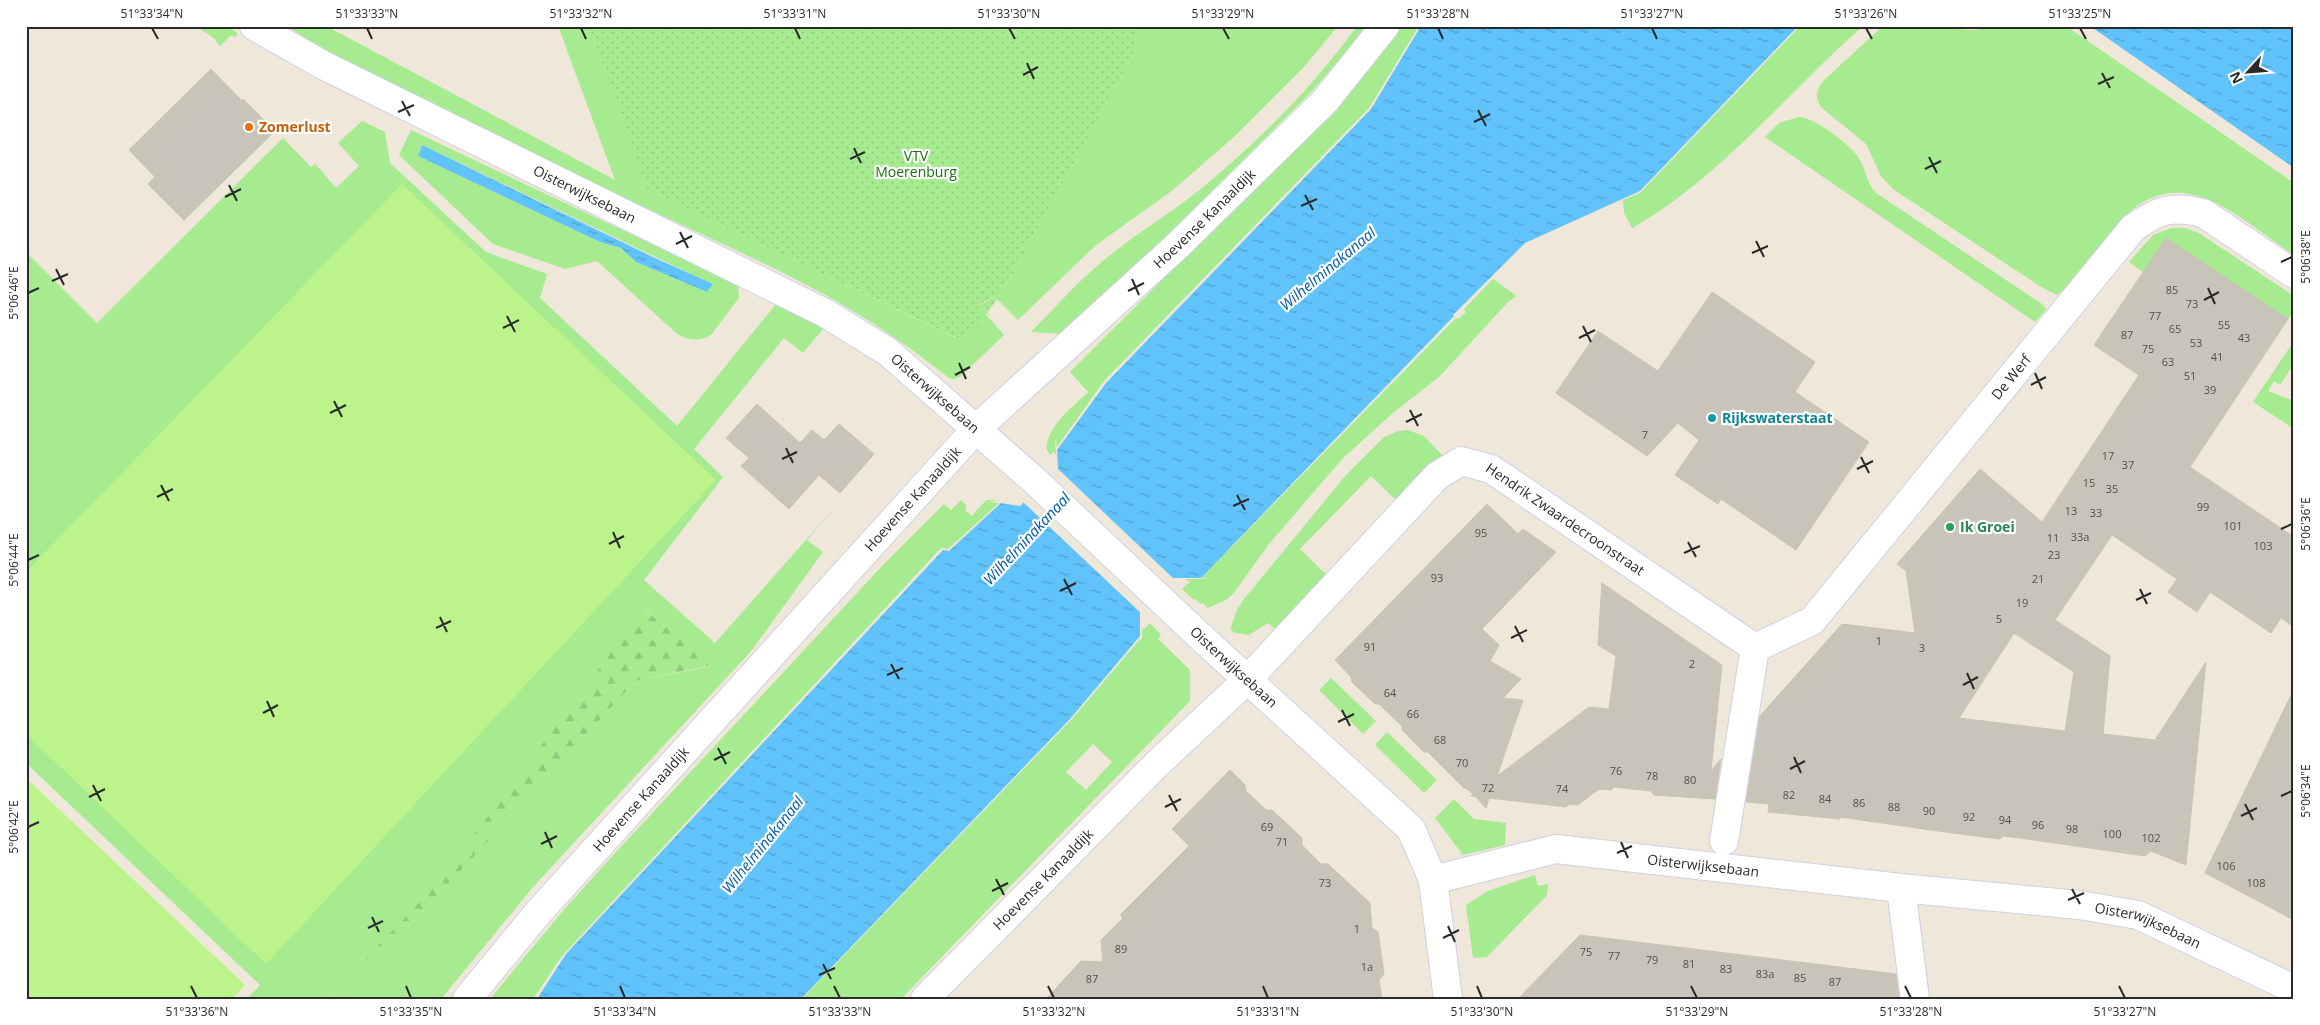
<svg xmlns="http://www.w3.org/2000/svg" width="2320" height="1025" font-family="'Open Sans',sans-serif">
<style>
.grass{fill:#a6eb8f;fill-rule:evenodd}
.forest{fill:url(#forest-firs)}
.garden{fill:url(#garden-dots)}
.pitch{fill:#bcf38a}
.water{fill:url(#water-ripples)}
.pier{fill:#eee7da}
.building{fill:#c9c4b9;stroke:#c9c3b3;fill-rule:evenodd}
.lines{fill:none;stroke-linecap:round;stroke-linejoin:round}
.minor-casing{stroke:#cfd1e4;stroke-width:30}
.minor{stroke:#fff;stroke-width:28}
.ticks{fill:none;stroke:#2a2a2a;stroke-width:2}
.food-dot{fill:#e8710a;stroke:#fff;stroke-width:2}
.culture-dot{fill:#0f9aa8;stroke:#fff;stroke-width:2}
.leisure-dot{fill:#2e9e5b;stroke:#fff;stroke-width:2}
.labels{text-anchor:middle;stroke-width:4.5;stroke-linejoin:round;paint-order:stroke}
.number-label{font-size:11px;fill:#52504e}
.food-label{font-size:14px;font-weight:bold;fill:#c56008;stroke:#fff;text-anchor:start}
.park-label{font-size:14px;fill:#1c6f12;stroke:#fff}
.street-label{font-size:14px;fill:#2a2a2a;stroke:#fff}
.culture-label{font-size:14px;font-weight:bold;fill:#0d838f;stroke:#fff;text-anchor:start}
.leisure-label{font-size:14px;font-weight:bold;fill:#27864d;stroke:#fff;text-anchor:start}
.water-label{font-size:15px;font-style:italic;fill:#005da7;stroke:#fff}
.neatline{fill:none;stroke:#2a2a2a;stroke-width:2}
.ticks-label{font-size:12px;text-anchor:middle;fill:#2a2a2a}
</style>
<defs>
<pattern id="forest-firs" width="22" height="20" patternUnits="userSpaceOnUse" patternTransform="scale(1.25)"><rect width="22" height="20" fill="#a6eb8f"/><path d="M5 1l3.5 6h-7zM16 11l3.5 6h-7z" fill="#8fca7c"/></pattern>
<pattern id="garden-dots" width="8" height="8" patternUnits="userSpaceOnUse" patternTransform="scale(1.25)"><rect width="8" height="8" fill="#a6eb8f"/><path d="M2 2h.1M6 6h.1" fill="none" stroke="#8fca7c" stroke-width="1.8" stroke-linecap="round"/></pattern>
<pattern id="water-ripples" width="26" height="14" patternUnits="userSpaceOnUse" patternTransform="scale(1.25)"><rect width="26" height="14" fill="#60c3fc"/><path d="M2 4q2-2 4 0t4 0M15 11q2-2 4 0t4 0" fill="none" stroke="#4f9fcc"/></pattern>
</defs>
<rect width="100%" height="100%" fill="#eee7da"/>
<path class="grass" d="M195,26h33l10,8 -3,3 -4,-2 -11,11 -6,-8z
M286,26h40l289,154 -57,-154h31l60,164 311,150 23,-18 -4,-15 25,28 -43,41 -7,3 -5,-1c-31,-24 -62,-47 -96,-67 -56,-34 -116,-60 -175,-88 -132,-62 -268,-120 -392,-197z
M1137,26h201l-34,41 -69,69 -62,54 -77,55 -78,75 -21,-21 -18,7 21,-12 14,-22 120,-219z
M1357,26h8l-12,18 -41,47 -181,181 -69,62 -31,-2c24,-24 46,-50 73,-72 31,-26 66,-46 98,-72 57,-47 112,-102 155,-162z
M1398,26h21l-50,82 -265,273 -47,66 -2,-8 1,15 -3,-2 -3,3 -4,-7c4,-25 25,-39 42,-56l-18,-20 251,-251z
M1800,26h63c-76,67 -143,152 -231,202l-8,-15 -1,-13 17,-7z
M1883,26c19,0 39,-2 58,0 18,2 31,8 49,0h76l228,157v72c-60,-40 -118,-102 -180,-27 -15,19 -39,54 -57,67l-16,-8 -148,-98 -12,-13 -15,-32 -44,-36c-8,-10 -6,-17 1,-27z
M1799,117c15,0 56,30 62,45 6,11 6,22 15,31l166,111 4,5 -11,13 -270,-185 14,-14z
M362,121l23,11 5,31 96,89 61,22 -7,24 137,128 99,-122 48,24 -21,25 -19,-15 -90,111 29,28 -79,103 71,63 129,-146 -37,43 16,12 -71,98 -219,237 -92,112h-99l294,-318 76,-15 -67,-57 -207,275 -111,115h-80l13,-14 -234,-222v-511l71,71 186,-185 28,29 4,-3 2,2 19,22 23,-22 -21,-23z
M411,130l327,155 1,13 -28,37c-13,7 -25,6 -36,-3l-78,-71 -32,8 -72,-25 -94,-89zM422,145l290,139 -5,8 -71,-30 -15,-14 -21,-6 -182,-86z
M2171,228h14l14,5 95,63v14l-6,9 -122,-81 -23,34 -14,-10 24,-27z
M1493,279l24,17 -9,6 -68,74 -47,37 -50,45 -74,86 -36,50 -7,6 -18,8 -5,-5 -2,1 -6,-5 -1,1 -12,-11 8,-7 -5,-3h25l-9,-1 255,-260 2,1 8,-7 -2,-3z
M2294,341v23l-14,21 -6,-4 -6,10 26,10v28l-41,-27z
M1408,430l16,6 19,20 -46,45 -26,-25 -71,73 26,25 -1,4 -50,51 -7,-6 -19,12 -14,-2 -5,-4 7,-19 7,-11 103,-125 37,-37 15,-6z
M961,500l5,5v6l6,5 14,-16h11l-7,2 9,1 -51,46 -7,-1 -379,408 -29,43h-43l71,-86 44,-49 278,-299 61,-61 7,6z
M1150,623l11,12 -3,4 32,31v31l-289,298h-99l269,-279 70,-82 1,4v-14l2,1zM1093,744l19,18 -26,28 -20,-18z
M1331,678l45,43 -13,13 -44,-44z
M1387,732l50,48 -13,13 -49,-48z
M1454,799l20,20 32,4 -1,22 -42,10 -28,-37z
M1535,875l3,11 10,-2 -1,11 -60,62 -14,1 -7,-53 22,-14z"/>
<path class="forest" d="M644,609l69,56 -77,16 -294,318h-15l111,-116z"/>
<path class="garden" d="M589,26h548l-3,27 -120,219 -14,22 -22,11 19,-6 -11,16 -6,-7 3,12 -3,5 -19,15 -313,-150z"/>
<path class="pitch" d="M402,184l314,296 -450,484 -240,-230v-162z
M26,778l219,207 -13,14h-206z"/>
<path class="water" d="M1421,26h377l-158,165 -115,52 -72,72 1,1 -253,262h-28l-33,34v24l-70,83 -269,280h-264l29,-45 377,-404 6,1 52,-48 19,3 38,-38 -1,-18 49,-67 265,-274z
M2090,26h204v142z
M422,145l233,113 58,26 -6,8 -71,-30 -15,-14 -21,-6 -182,-86z"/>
<path class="pier" d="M1055,466l120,114 -32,33v2l-121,-114z"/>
<path class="building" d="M211,69l31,32 1,-2 32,32 -91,89 -36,-36 7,-7 -26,-27z
M2166,238l122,81 -98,148 104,70v90l-13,-9 -10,15 -61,-41 -13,20 -29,-20 9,-13 -65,-44 -57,85 55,36 -7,78 52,6 51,-78 -20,203 -35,-14 -6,5 -125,-18 -17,-2 -3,3 -55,-7 -105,-15v2l-72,-7 1,-8 -23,-2 14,-86 82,-92 73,9 -9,-62 -9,-7 83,-95 62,53 97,-147 -45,-30zM2014,633l60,39 -9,59 -106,-13z
M1712,292l103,70 -20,30 74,50 -73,108 -75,-51 -3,5 -43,-29 24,-35 -21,-17 -31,33 -91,-63 42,-62 60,40z
M757,404l43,39 12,-13 12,10 15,-16 35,30 -34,39 -21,-18 -30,34 -48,-43 8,-8 -23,-20z
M1487,504l31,30 5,-5 33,23 -74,77 17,16 -9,16 31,18 -18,19 20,2 -26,76 92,-69 20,2 7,-53 -18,-11 4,-62 120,82 -11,106 10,-12 -6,40 -61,-4 -3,-4 -37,-4 -3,3 -12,-1 -21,16 -9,-1 -3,3 -77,-9 -3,10 -11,-12h-4l2,-2 -7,-6 -1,1 -37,-37h-4l-22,-22v-4l-23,-22h-4l-23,-22 -1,-5 -16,-17z
M2294,689v231l-89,-47z
M1230,770l15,15 1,6 20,19h6l30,28v7l19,19h7l42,39 2,25 6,4 6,42 -5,6 3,19h-336l35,-38 22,1 -2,-22 22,-22 -3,-3 69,-69 -17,-17z
M1580,935l316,39 3,25h-381z"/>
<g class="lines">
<defs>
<g id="minor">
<path id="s1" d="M254,26l69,39 502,248 63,39 147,129 169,159 207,189 22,51 15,119"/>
<path id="s2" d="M1755,648l57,-27 321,-393c25,-18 39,-23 70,-15l91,61"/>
<path id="s3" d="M1433,880l123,-31 345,39 178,17 59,10 156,74"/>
<path d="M1901,888l14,111"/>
<path id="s4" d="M467,999l70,-85 439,-485 200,-182 149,-146 60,-75"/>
<path id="s5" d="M925,999l231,-234 92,-86 189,-203 24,-15 30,8 264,179 -31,193"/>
</g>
</defs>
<use href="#minor" class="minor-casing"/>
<use href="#minor" class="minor"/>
</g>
<path class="ticks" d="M152,28l6,11M367,28l5,11M581,28l5,11M795,28l5,11M1009,28l6,11M1223,28l6,11M1438,28l5,11M1652,28l5,11M1866,28l6,11M2080,28l6,11M1027,63l7,16M2102,73l8,15M1023,75l15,-8M2098,84l16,-7M402,101l8,15M1478,110l8,16M398,112l16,-7M1474,122l16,-8M854,148l7,15M1929,157l8,16M850,159l15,-7M1925,169l16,-8M229,185l8,16M1305,195l8,15M225,197l16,-8M1301,206l16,-7M680,232l8,16M1756,241l8,16M676,244l16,-8M1752,253l16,-7M2281,262l11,-5M56,269l8,16M1132,279l7,16M52,281l16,-7M2208,288l7,16M1128,291l16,-8M28,293l11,-5M2204,300l15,-8M507,316l8,16M1583,326l8,16M503,328l16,-8M1579,338l16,-8M959,363l7,16M2035,373l7,16M955,375l15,-8M2031,385l15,-8M334,401l8,16M1410,410l8,16M330,413l16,-8M1406,422l16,-8M786,448l7,15M1861,457l8,16M782,459l15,-7M1857,469l16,-8M161,485l8,16M1237,495l8,15M157,497l16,-8M1233,506l16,-7M2281,529l11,-5M613,532l7,16M1688,542l8,15M609,544l15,-8M1684,553l16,-7M28,560l11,-5M1064,579l8,16M2140,589l7,15M1060,591l16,-8M2136,600l15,-7M440,617l7,15M1515,626l8,16M436,628l15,-7M1511,638l16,-8M891,664l8,15M1967,673l7,16M887,675l16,-7M1963,685l15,-8M267,701l7,16M1342,710l8,16M263,713l15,-8M1338,722l16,-8M718,748l8,16M1794,757l7,16M714,760l16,-8M1790,769l15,-8M93,785l8,16M1169,795l8,16M2281,796l11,-5M89,797l16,-8M2245,804l8,16M1165,807l16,-8M2241,816l16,-8M28,827l11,-5M545,832l7,16M1621,842l7,16M541,844l16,-8M1617,853l15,-7M996,879l8,16M2072,889l8,15M992,891l16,-8M2068,900l16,-7M372,917l7,15M1448,926l7,16M368,928l15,-7M1443,938l16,-8M823,964l8,15M819,975l16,-7M191,986l6,12M406,986l5,12M620,986l5,12M834,986l6,12M1048,986l6,12M1263,986l5,12M1477,986l5,12M1691,986l6,12M1905,986l6,12M2119,986l6,12"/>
<circle class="food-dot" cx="249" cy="127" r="5"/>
<circle class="culture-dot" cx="1712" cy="418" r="5"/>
<circle class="leisure-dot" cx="1950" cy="527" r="5"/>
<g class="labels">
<g class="number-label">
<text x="2172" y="294">85</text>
<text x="2192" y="308">73</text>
<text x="2155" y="320">77</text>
<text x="2224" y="329">55</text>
<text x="2175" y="333">65</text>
<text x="2127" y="339">87</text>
<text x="2244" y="342">43</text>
<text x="2196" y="347">53</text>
<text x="2148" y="353">75</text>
<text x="2217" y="361">41</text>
<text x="2168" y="366">63</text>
<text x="2190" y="380">51</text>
<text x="2210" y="394">39</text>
<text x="1645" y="439">7</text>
<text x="2108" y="460">17</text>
<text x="2128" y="469">37</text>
<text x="2089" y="487">15</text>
<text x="2112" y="493">35</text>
<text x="2203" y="511">99</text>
<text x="2071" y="515">13</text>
<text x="2096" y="517">33</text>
<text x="2233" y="530">101</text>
<text x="1481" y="537">95</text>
<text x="2080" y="541">33a</text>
<text x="2053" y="542">11</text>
<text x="2263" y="550">103</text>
<text x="2054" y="559">23</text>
<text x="1437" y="582">93</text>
<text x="2038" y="583">21</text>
<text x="2022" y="607">19</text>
<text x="1999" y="623">5</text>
<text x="1879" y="645">1</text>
<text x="1370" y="651">91</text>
<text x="1922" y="652">3</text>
<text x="1692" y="668">2</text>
<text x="1390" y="697">64</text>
<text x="1413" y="718">66</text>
<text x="1440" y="744">68</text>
<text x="1462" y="767">70</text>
<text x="1616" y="775">76</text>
<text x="1652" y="780">78</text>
<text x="1690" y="784">80</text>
<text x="1488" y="792">72</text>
<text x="1562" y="793">74</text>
<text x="1789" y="799">82</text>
<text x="1825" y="803">84</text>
<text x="1859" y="807">86</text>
<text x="1894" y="811">88</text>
<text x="1929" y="815">90</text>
<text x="1969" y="821">92</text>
<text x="2005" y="824">94</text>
<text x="2038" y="829">96</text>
<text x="1267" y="831">69</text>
<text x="2072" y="833">98</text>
<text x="2112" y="838">100</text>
<text x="2151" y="842">102</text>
<text x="1282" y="846">71</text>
<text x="2226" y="870">106</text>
<text x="1325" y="887">73</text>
<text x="2256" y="887">108</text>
<text x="1357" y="933">1</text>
<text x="1121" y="953">89</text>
<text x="1586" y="956">75</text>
<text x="1614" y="960">77</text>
<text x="1652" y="964">79</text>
<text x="1689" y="968">81</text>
<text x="1367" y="971">1a</text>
<text x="1726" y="973">83</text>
<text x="1765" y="978">83a</text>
<text x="1800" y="982">85</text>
<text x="1092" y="983">87</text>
<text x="1835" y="986">87</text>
</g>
<g class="food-label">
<text x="259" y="132">Zomerlust</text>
</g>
<g class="park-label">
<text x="916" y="161">VTV<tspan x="916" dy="16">Moerenburg</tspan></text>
</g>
<g class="street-label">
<text dy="5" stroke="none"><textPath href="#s1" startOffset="371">Oisterwijksebaan</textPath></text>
<text dy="5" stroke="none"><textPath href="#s4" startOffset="1075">Hoevense Kanaaldijk</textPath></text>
<text dy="5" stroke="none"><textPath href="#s2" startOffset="378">De Werf</textPath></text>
<text dy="5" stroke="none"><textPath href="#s1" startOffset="776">Oisterwijksebaan</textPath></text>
<text dy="5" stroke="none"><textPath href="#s4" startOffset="670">Hoevense Kanaaldijk</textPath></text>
<text dy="5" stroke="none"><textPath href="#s5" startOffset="881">Hendrik Zwaardecroonstraat</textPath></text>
<text dy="5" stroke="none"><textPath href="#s1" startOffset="1181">Oisterwijksebaan</textPath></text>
<text dy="5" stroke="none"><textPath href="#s4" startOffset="265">Hoevense Kanaaldijk</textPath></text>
<text dy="5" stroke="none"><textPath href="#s3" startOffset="275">Oisterwijksebaan</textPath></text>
<text dy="5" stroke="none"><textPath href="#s5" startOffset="168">Hoevense Kanaaldijk</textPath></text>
<text dy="5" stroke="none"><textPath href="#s3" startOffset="725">Oisterwijksebaan</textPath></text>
</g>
<g class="culture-label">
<text x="1722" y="423">Rijkswaterstaat</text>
</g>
<g class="leisure-label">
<text x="1960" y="532">Ik Groei</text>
</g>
<g class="water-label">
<text transform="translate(1328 269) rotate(-40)" y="5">Wilhelminakanaal</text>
<text transform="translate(1027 539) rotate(-47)" y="5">Wilhelminakanaal</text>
<text transform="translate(763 845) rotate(-51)" y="5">Wilhelminakanaal</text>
</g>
</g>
<rect width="2320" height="1025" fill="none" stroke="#ffffff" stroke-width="55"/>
<g transform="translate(2248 72) rotate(244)" stroke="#ffffff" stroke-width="4" paint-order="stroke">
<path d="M0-4L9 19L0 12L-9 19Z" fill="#2a2a2a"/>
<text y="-8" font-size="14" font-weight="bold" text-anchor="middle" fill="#2a2a2a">N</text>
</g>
<rect x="28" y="28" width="2264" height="970" class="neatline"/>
<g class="ticks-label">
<text x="152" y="18">51°33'34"N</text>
<text x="367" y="18">51°33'33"N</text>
<text x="581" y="18">51°33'32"N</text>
<text x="795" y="18">51°33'31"N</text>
<text x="1009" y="18">51°33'30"N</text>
<text x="1223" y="18">51°33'29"N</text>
<text x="1438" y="18">51°33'28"N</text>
<text x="1652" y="18">51°33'27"N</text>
<text x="1866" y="18">51°33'26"N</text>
<text x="2080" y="18">51°33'25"N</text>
<text transform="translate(2306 257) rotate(-90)" y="4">5°06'38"E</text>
<text transform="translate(14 293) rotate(-90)" y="4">5°06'46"E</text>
<text transform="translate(2306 524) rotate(-90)" y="4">5°06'36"E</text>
<text transform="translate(14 560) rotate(-90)" y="4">5°06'44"E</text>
<text transform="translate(2306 791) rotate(-90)" y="4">5°06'34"E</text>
<text transform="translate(14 827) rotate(-90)" y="4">5°06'42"E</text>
<text x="197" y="1016">51°33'36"N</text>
<text x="411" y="1016">51°33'35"N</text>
<text x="625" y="1016">51°33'34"N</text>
<text x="840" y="1016">51°33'33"N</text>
<text x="1054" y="1016">51°33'32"N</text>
<text x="1268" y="1016">51°33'31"N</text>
<text x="1482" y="1016">51°33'30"N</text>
<text x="1697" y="1016">51°33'29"N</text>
<text x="1911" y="1016">51°33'28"N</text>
<text x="2125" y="1016">51°33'27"N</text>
</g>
</svg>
